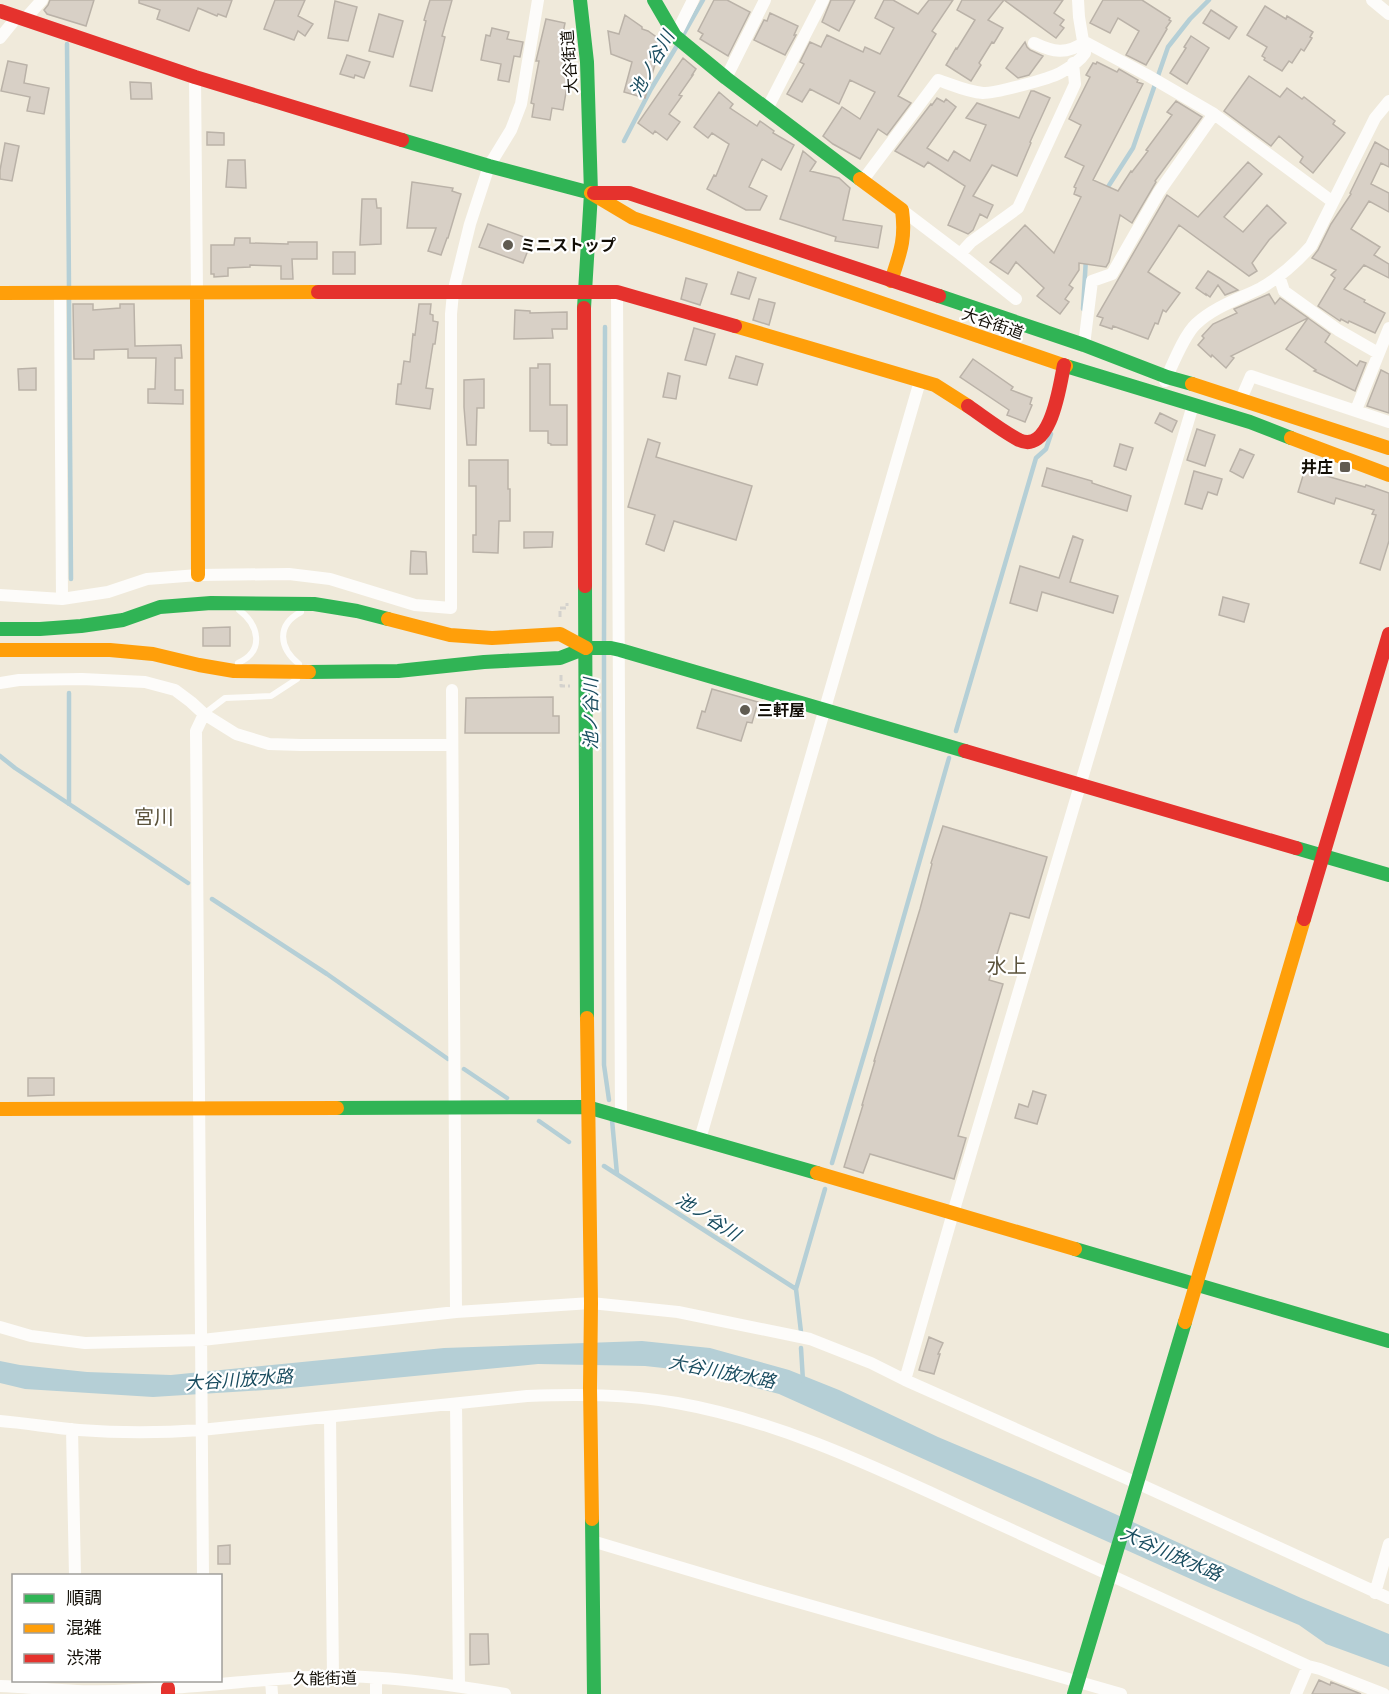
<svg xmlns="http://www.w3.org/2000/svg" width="1389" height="1694" font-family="Helvetica,'Noto Sans JP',sans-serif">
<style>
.water{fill:#b5cfd6}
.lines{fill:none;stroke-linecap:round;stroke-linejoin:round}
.stream{stroke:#b5cfd6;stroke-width:4.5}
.building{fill:#d8d0c6;stroke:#bab2a8;stroke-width:1.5}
.path{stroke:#d4d2cd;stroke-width:3;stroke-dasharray:6 3;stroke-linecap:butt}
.lane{stroke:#fdfcfa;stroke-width:6}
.street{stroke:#fdfcfa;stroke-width:12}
.fast{stroke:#30b455;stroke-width:14}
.slow{stroke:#ff9f0a;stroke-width:14}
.jam{stroke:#e5322d;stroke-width:14}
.poi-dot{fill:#605b51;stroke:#fff;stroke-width:2}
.labels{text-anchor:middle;stroke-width:4.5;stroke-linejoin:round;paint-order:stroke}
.street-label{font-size:16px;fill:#120e06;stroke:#fff}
.poi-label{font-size:16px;font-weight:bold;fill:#120e06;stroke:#fff;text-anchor:start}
.water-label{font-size:18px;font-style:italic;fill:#1a4d60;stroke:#fff}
.quarter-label{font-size:20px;fill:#5b533c;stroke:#fff}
</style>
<rect width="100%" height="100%" fill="#f0eadb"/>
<path class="water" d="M642,1341l68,7 79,22 50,20 99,47 104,44 259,117 88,36v33l-63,-23 -27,-19 -95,-40 -425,-191 -88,-23 -46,-5 -107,-2 -258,25 -127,8 -128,-8 -25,-6v-22l20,4 67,7 84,3 273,-27z"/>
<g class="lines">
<path class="stream" d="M682,37l21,-37
M67,44l2,244
M624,141l27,-52 27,-45
M1106,190l27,-42 35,-101 22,-28 19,-19
M69,296l2,283
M1083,309l3,-51
M604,643l1,-316
M604,651v414l5,35
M69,693v111
M956,731l80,-273 10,-9 5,-15
M0,756l15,12 173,115
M212,899l115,75 121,85
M464,1069l43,29
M612,1120l5,54
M539,1121l30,21
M832,1163l38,-128 79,-277
M604,1166l192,123
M801,1332l-5,-43 29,-100
M801,1348l2,33"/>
</g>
<path class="building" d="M50,0h44l-8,26 -39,-12 -3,-4 4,-5z
M139,0h93l-6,17 -8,-3 -1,2 -19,-8 -9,23 -32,-12 3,-9 -21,-7z
M275,0h30l-7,16 15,8 -8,12 -7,-5 -4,9 -30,-11z
M430,0h22l-10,36 3,1 -13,54 -22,-5 16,-65 -2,-1z
M714,0h13l23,12 -22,44 -28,-17 3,-5 -5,-3z
M831,0h24l-16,31 -17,-9z
M884,0h9l25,14 11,-14h24l-21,31 4,3 -38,62 13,7 -24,32 -9,-6 -18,30 -27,-15 -10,-8 19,-29 18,12 15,-27 -25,-12 -11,24 -29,-15 -8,13 -15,-8 17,-30 -4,-2 10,-20 11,5 6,-12 36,17 2,-5 15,7 14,-26 -19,-10z
M962,0h101l-9,13 10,7 -4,5 4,3 -8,10 -52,-38 -16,20 15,8 -9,15 -2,-1 -13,21 2,2 -10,16 -25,-16 10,-17 1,1 18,-29 -18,-10z
M1103,0h39l28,18 -1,2 2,1 -5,7 1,1 -21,36 -20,-10 13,-24 -21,-13 -8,15 -20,-10z
M335,1l22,6 -9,34 -20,-3z
M1265,6l21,13 1,-3 26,16 -3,5 2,1 -8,13 -3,-2 -9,14 -3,-2 -7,10 -18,-11 1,-2 -3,-2 5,-9 -20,-12z
M1211,10l26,17 -8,12 -26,-16z
M770,13l28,13 -4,9h2l-11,20 -31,-15 10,-20 3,1z
M379,14l24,7 -10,36 -24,-6z
M625,15l17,12v2l6,2 14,10 -17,57 -21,-6 8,-30 -21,-8 -3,-23 11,3z
M546,19l19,4 -2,10 3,1 4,35 -7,41 -11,-2 -2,12 -18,-3 2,-13 -3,-1 8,-42h-3z
M492,28l17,4 -2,7 16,3 -3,15 -6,-1 -5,26 -11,-2 3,-16 -20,-4 5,-25 4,1z
M1191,36l18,12 -22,36 -17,-11 16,-25 -2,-1z
M1025,42l2,5 3,3 13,6 -14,19 -11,3 -12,-10z
M347,55l23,7 -6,16 -9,-3 -1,3 -14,-4z
M683,58l13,11 -4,6h1l-14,20 3,1 -13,18 11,8 -13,18 -12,-9 -2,3 -15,-11z
M8,61l19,4 -3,18 25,5 -5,26 -17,-3 3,-14 -29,-6z
M1097,62l20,10 2,-3 19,11 -1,2 6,2 -50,96 25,11 13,-20 1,1 16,-21 -2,-1 26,-35 -5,-3 9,-11 26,16 -47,64 1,1 -24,41 -12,-8 -11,47 -3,5 -27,-4v7l-10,15 4,3 -8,11 4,3 -9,12 -23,-18 7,-8 -28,-26 -8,12 -18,-12 35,-37 29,28 27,-56 -7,-3 2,-6 -2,-1 10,-21 -19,-9 16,-32 -12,-6 21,-42 -4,-2 7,-12 3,1z
M1249,76l31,21 7,-9 15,11 2,-2 31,24 -2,3 12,9 -32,40 -13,-11 3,-5 -24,-21 -8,10 -47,-35z
M130,82l21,1 1,16h-21z
M1031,91h3l16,7 -20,44 1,1 -14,33 -25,-11 -19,31 20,9 -6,13 -7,-4 -7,16 -5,4 -20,-9 17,-39 -37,-24 -4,5 -29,-16 36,-47 1,1 5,-7 7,4 2,-3 10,8 -29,41 21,13 6,-10 16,10 16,-36 -20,-7 11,-15 42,15z
M719,92l14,12 -3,4 27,18 3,-5 14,10 -1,2 21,12 -13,25 -19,-11 -13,28 18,9 -7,14h-14l-39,-21 7,-14 2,1 13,-32 -17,-11 -4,5 -14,-11z
M207,132l17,1v12h-17z
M1375,142l14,8v17l-8,-4 -10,21 18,9v19l-20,-11 -18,28 29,18 -6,8 15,9v14l-25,-13 -20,24 21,11 -1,2 21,11 -10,20 -26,-12 -1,2 -7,-4 -1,2 -22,-15 17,-28 -4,-3 5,-5 -24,-12 6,-8 13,-26 20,-30 -1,-1z
M5,143l14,3 -7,35 -12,-2v-9z
M803,151l13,11 -6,9 29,7 11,10 -7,32 39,6 -4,22 -43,-7 1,-4 -56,-18z
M228,160h17l1,28 -20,-1z
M1248,162l14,12 -38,43 19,15 24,-27 19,18 -17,17 -17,23 5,8 -8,5 -70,-51 -31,47 32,21 -14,19 -3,-2 -5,14 -3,-1 -7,16 -35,-13 -1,3 -12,-4 3,-7 -6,-2 70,-121 31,22z
M412,182l41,6 -1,3 9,3 -13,44h-1l-6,17 -13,-4 8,-23h-29z
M362,199h14l1,9h4v36l-21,1z
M488,224l44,16 -9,23 -44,-16z
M235,238h15v5l38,1v-2h29v17h-25l1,20h-12v-13l-31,-1v2l-22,1v8l-14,1v-3h-3v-29h23z
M333,252h22v22h-22z
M1208,271l13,8 17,11 -13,5 -7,-10 -8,12 -4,-3v1l-10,-7z
M738,272l18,6 -7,21 -18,-5z
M686,278l21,6 -7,21 -19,-6z
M1269,294l6,10 5,-6 28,20 -77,38 3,2 -8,10 -14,-13 -1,2 -13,-12 6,-7 -2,-2 11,-12 24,-11 -3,-4z
M759,299l16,4 -6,22 -16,-5z
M73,304h20v6l27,-2v-4h14l1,42 46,-1 1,13h-7v32h8v14l-35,-1v-14h7l1,-31h-28v-9l-34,1v9h-20z
M419,304h12l-1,10 3,1v6l5,1 -3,22h-2l-7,44 7,1 -3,20 -34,-5 2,-20h3l3,-23 6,1 3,-28 2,1z
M515,310l15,1v2l37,-1v17h-15l1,9 -39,1z
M1308,318l22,16 -5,8 32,24 3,-5 6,2 -11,28 -41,-20 2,-1 -30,-21z
M694,328l21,6 -9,31 -21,-5z
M736,356l27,8 -6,21 -28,-7z
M973,359l40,28 -2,3 21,8 -2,6 2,1 -7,17 -18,-7 2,-5 -49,-33z
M538,364h12v41h17v40h-16v-1l-3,-1v-12h-18v-63h8z
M36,368v22h-17l-1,-21z
M1381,370l8,4v39l-22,-7z
M668,373l12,3 -4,23 -13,-2z
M484,379v29h-7l-1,37h-9l-3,-38v-27z
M1160,413l17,8 -5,11 -17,-9z
M1197,429l18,6 -10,31 -18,-6z
M648,439l12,4 -4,14 96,29 -16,54 -62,-19 -10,30 -18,-7 9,-29 -27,-8z
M1120,444l13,4 -7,22 -12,-4z
M1240,449l14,6 -11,23 -13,-7z
M469,460h39v29h2v32h-11l-1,32 -25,-1v-17h3v-49h-7z
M1306,466l11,3 -1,4 49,14 1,-2 23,8v48l-9,29 -20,-7 16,-48 -4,-1 2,-4 -38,-12 -2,6 -36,-12z
M1047,468l45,13v2l39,13 -4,15 -85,-25z
M1194,471l28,8 -5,16 -9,-3 -6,17 -17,-5z
M524,532h29l-1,15 -28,1z
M1073,536l10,4 -13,42 48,14 -5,17 -71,-21 -5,19 -27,-8 10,-37 39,12z
M411,551l15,1 1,22h-17z
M1223,597l26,7 -5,18 -25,-7z
M230,627v19h-27v-18z
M712,689l46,13 -6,21 -5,-1 -6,19 -44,-13 5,-17 3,1z
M553,697v19h6v17h-94l1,-35z
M943,826l104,31 -18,61 -19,-5 -21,67 14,4 -45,152 8,2 -12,41 -84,-25 -7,19 -19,-6 19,-62h-1l13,-44h-1l46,-152 12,-45 -1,-1z
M28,1078h26v17l-26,1z
M1033,1091l13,4 -9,29 -22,-6 4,-14 9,3z
M929,1337l14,6 -5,11h2l-6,20 -15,-4z
M230,1545v19h-12v-18z
M470,1634h18l1,30 -19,1z
M1319,1680l11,5 1,-3 30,12h-49z"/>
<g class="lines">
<path class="path" d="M560,617v-9h7v-5
M561,675v11h9"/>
<path class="lane" d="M238,663c27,-12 21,-38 1,-53
M299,664c-20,-16 -23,-39 2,-52
M204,714l21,-16 46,-2 26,-17"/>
<path class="street" d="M1372,0l17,14
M25,19l17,-19
M675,36l18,-36
M0,38l17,-21
M1034,43c19,9 32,12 51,-1l62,33 67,39 119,88
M195,77l2,216
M726,78l39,-78
M767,109l56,-109
M863,180l75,-100c15,5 30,12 45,13 13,0 66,-14 77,-20 9,-5 20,-12 25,-20l-6,-36 -1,-17
M902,210l58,44 11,-12 47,-34 57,-124 -2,-21
M960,254l56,45
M1279,276l5,15 54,39 40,23
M617,292l4,825
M60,294l2,305
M1084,345l8,-64 20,-7 47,-82 55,-78
M1165,381c7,-15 19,-46 31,-57 18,-17 43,-25 65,-36 19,-11 35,-25 50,-42l64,-128 14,-17
M1241,399l10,-23 138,46
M1356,410l33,-82
M0,595l62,4 46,-7 39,-13 51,-4 91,-1 41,5 85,26 36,3v-294l2,-21 17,-69 19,-58 22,-36 10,-26 17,-104
M0,683l19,-3 63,-1 63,3 30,8 16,12 13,12 32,20 33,10 32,1h151
M452,690l4,622
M700,1139l220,-758
M0,1327l31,9 54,7 117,-3 254,-28 135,-9 87,9 132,27 61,24 34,17 232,103 252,115
M905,1380l48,-167 240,-808
M456,1404l3,282
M330,1417l3,259
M0,1421c26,2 53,7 79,9 41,3 81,3 122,0l326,-34c50,-2 100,-2 150,7 113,20 218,74 322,121 103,47 206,94 309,142l-12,28
M72,1429l3,147
M592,1541l164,49 365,104
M203,1576l-7,-845 8,-17
M1375,1593l14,-49
M1308,1666l12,3 64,25
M376,1678v16
M271,1680l1,14
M0,1686c26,1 52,4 77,5 31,1 61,-1 92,-3 54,-3 109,-11 164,-12 57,0 115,8 172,18"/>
<path class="fast" d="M580,0l7,62 4,131
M654,0l21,36 51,42 134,101
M402,140l87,26 102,27 -7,115
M939,296l145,49 83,32 25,7
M1066,366l184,56 41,16
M585,586l2,432
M0,629h40l41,-3 42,-6 37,-13 51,-4 103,1 43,7 31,8
M586,648h25l9,2 345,101
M309,672l89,-1 86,-9 76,-4 26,-10
M1296,848l93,27
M337,1108l250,-1 230,66
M1075,1249l314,92
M592,1519l2,175
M1074,1694l111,-372"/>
<path class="slow" d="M860,179l42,31c4,30 -2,43 -11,71
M591,193l42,25 433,148
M0,293l318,-1
M197,293l1,282
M735,326l200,59 33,21
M1192,384l197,64
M1291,438l98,37
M388,619l62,16 42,3 68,-4 26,14
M0,650h110l43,4 46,11 35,6 75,1
M587,1018l4,285 -1,85 2,131
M0,1109l337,-1
M817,1173l258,76
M1185,1322l119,-403"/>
<path class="jam" d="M0,11l195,66 207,63
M594,193h35l310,103
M318,292h299l118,34
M584,308l1,278
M968,406c16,11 34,25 51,34 32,15 41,-56 45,-75
M965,751l331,97
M1304,919l85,-285
M168,1688v6"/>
</g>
<g class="poi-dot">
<circle cx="508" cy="245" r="6"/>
<rect x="1339" y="461" width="12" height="12" rx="3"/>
<circle cx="745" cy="710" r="6"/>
</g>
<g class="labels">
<g class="street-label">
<text transform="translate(569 62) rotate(-94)" y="6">大谷街道</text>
<text transform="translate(993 323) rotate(19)" y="6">大谷街道</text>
<text transform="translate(325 1678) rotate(-1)" y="6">久能街道</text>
</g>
<g class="poi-label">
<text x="520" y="251">ミニストップ</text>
<text x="1333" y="473" text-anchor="end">井庄</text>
<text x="757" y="716">三軒屋</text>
</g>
<g class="water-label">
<text transform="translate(652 64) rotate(-61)" y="6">池ノ谷川</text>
<text transform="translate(591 714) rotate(-90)" y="6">池ノ谷川</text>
<text transform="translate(708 1217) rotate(33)" y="6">池ノ谷川</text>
<text transform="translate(722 1372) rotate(11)" y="6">大谷川放水路</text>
<text transform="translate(239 1380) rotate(-4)" y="6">大谷川放水路</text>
<text transform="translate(1171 1554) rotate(24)" y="6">大谷川放水路</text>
</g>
<g class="quarter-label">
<text x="154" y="824">宮川</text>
<text x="1007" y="973">水上</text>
</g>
</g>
<rect x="12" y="1574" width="210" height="108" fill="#ffffff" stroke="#a09f9b" stroke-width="1.5"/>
<rect x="24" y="1594" width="30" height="9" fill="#30b455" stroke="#a09f9b" stroke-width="1.5"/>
<text x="66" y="1604" font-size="18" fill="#120e06">順調</text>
<rect x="24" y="1624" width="30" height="9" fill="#ff9f0a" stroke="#a09f9b" stroke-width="1.5"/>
<text x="66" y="1634" font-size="18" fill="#120e06">混雑</text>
<rect x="24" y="1654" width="30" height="9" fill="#e5322d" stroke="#a09f9b" stroke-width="1.5"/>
<text x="66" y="1664" font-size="18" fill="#120e06">渋滞</text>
</svg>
